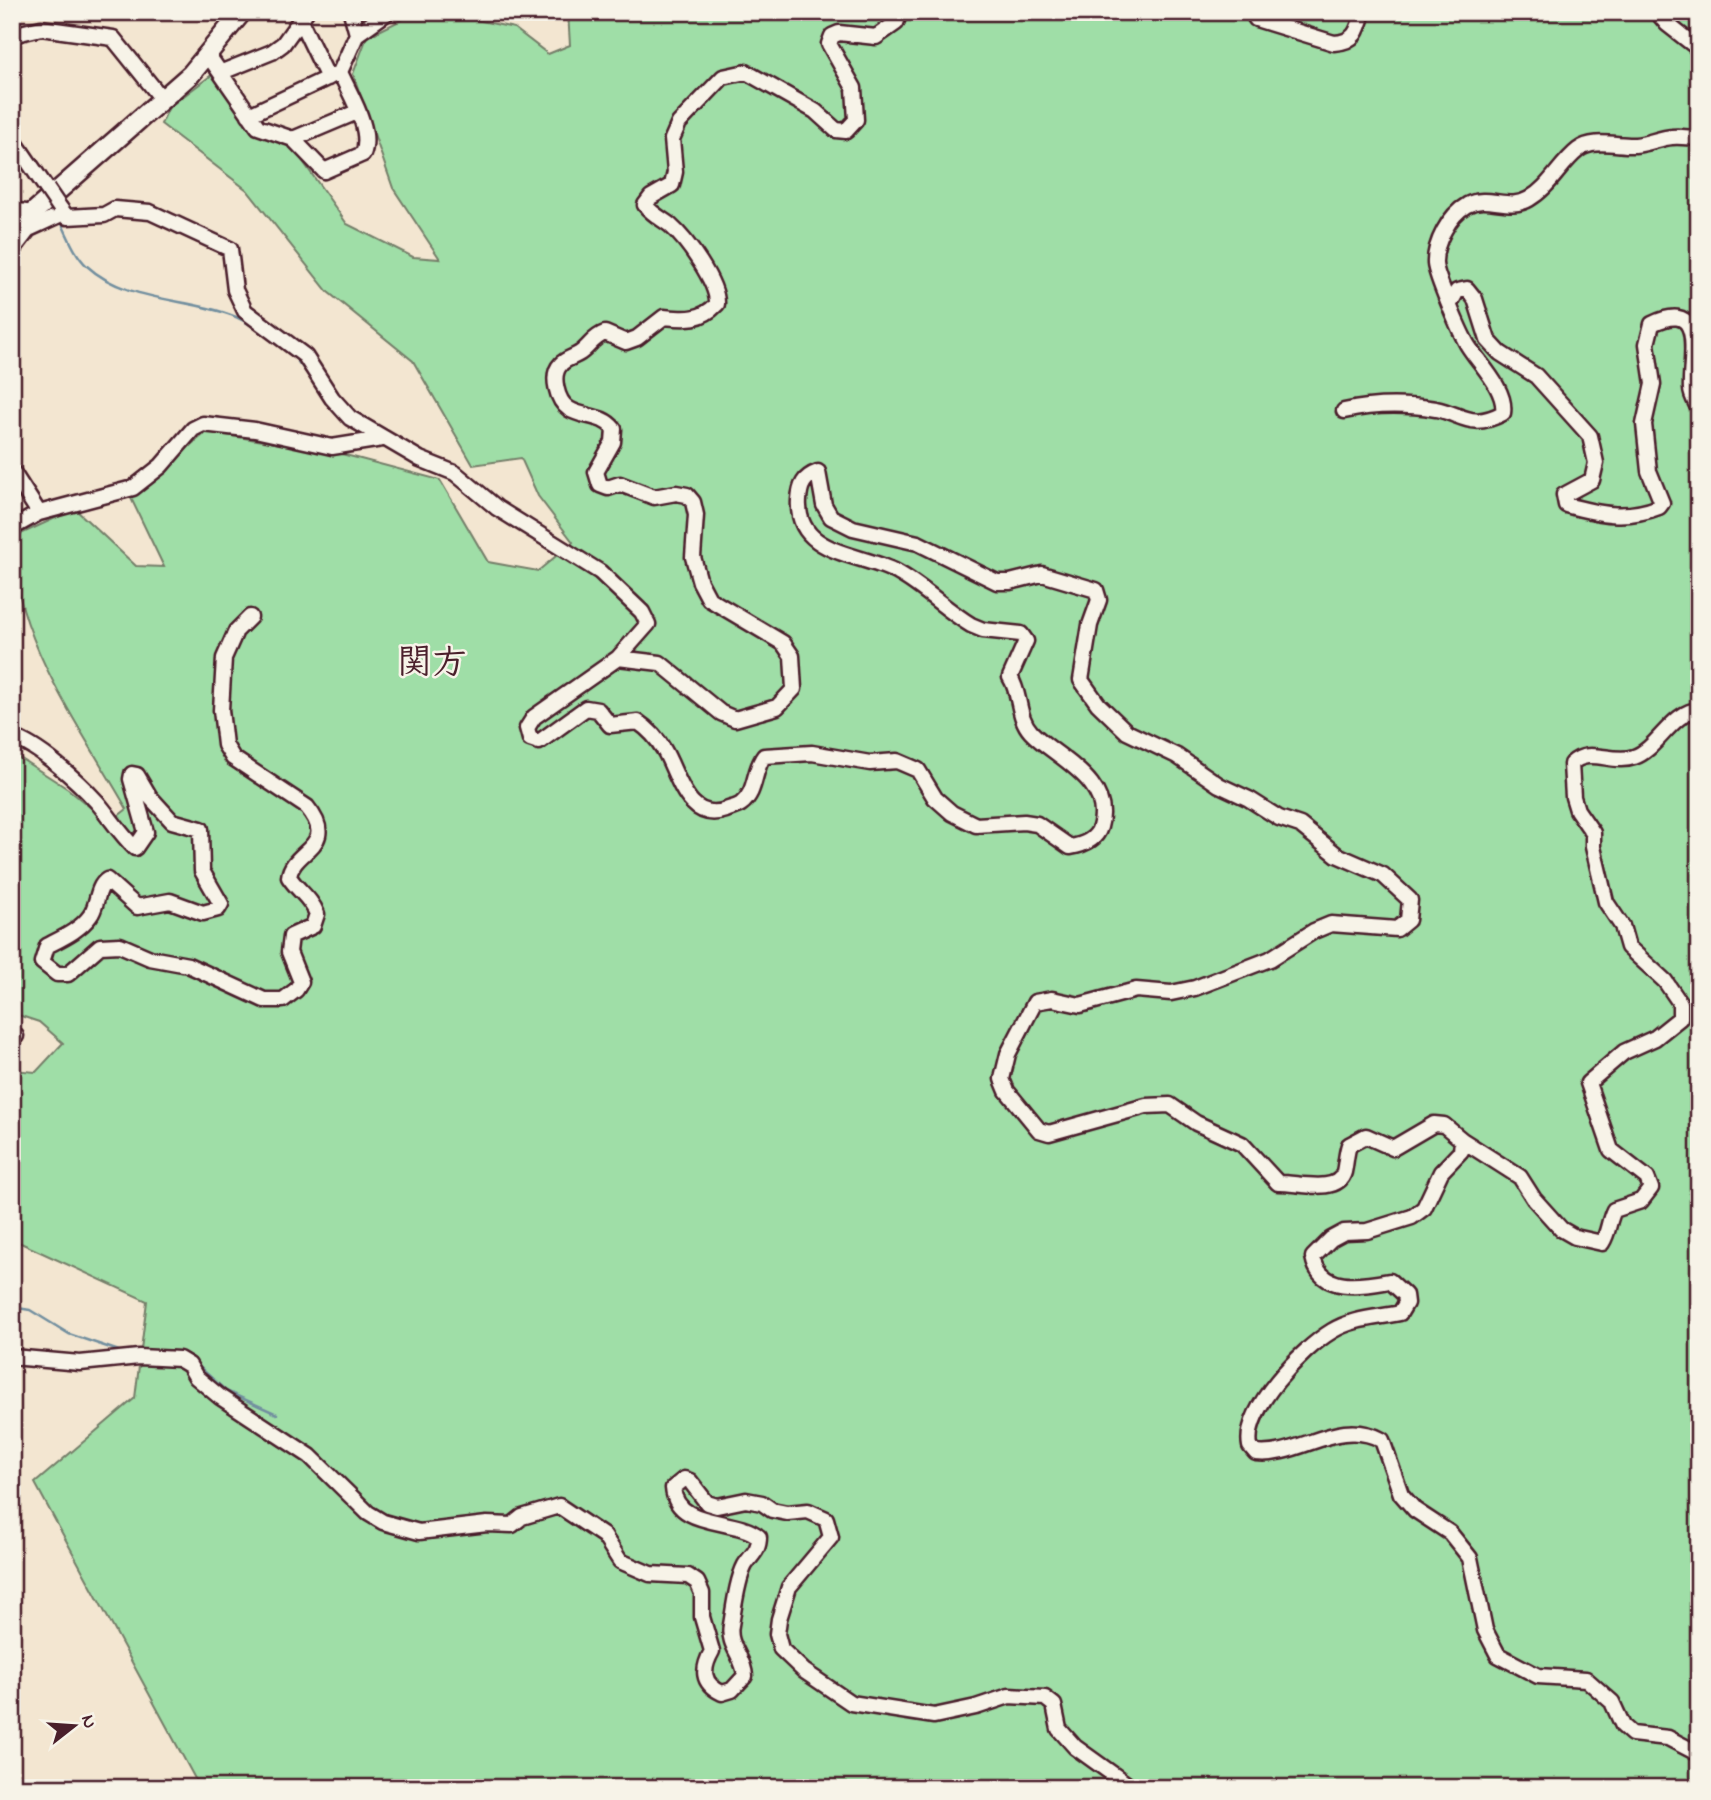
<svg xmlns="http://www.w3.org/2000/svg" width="1711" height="1800" font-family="'Indie Flower','Klee One',sans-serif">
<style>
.green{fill:#9fdea7;stroke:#747e69;stroke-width:2}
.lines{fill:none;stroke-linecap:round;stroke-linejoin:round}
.stream{stroke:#728f9f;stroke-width:2.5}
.minor-casing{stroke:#4a1f2b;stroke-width:19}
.major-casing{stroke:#4a1f2b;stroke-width:23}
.minor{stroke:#f7f3e8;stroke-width:14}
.major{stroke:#f7f3e8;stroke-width:18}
.minor-bridge-casing{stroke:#4a1f2b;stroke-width:19;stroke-linecap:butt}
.minor-bridge{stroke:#f7f3e8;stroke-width:14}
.labels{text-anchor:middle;stroke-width:5;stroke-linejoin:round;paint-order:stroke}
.quarter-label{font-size:35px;font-weight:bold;fill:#4a1f2b;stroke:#f7f3e8}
</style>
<rect width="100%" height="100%" fill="#f3e6d1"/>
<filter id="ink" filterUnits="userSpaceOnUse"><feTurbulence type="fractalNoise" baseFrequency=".0143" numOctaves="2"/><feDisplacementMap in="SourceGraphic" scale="14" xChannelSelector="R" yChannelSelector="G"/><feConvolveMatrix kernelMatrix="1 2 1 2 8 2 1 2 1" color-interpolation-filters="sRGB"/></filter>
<g filter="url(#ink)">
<path class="green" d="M417,12h22l75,16 34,26 22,-9 -2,-33h61l4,4 5,-4h1061v1776h-1499l-165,-305 100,-85 12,-97 -135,-62v-169l24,2 27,-29 -24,-21 -27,-9v-260l56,36 41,34 18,-14c-47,-83 -115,-173 -115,-271l63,-29 61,57 28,1 -35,-73 78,-62 131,21 102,27 48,82 50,9 35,-29 -35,-46 -17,-38 -48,7 -60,-104 -85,-69 -81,-102 -86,-66 8,-17 44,-33 42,58 37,14 55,78 66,33 27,2 -47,-71 -40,-114 14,-37z"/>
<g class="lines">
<path class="stream" d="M12,151l30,43
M60,220c8,15 14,34 27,46 40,37 102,31 149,51 12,5 25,15 36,23
M292,354l49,64
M12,1307l18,3 39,24 53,18
M156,1351l18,1
M195,1363l31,28 51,23"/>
<defs>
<path id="minor" d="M351,12l6,22 31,-22
M1252,12l4,7 78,24c21,-1 24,-12 29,-31
M1657,12l10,12 32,25
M300,20l28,58
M12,35l29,-7 72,10 50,62
M208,55l50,72 35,12 31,32 39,-17c10,-24 -13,-59 -23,-82l17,-38
M222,72l50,-20 11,-8 23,-32
M249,115l91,-43
M12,138l35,51
M293,139l64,-27
M60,208l7,9 37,-2 11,-6 35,3 80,37 5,41 10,21 60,45 27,42 18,20 70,41 35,14 42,35 103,64 42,40 6,12 -30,34 -84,59 -7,11 3,11 9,3 47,-34 12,2 12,15 28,-3c12,8 19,16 26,28 14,23 23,74 62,60 4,-2 11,-3 15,-6 16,-12 12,-34 23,-48l48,-3 58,10 27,-2 21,9 17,28 17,15 24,12 48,-3 13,2 33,23c13,-2 26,-7 30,-20 14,-47 -46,-70 -69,-95 -14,-15 -10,-38 -21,-55l16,-36 -5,-7 -38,-4 -12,-5c-25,-15 -45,-36 -71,-51 -33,-21 -105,-17 -101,-74 1,-15 5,-23 19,-28l6,33 7,12 22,11 65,15 79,39h13l32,-8 54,16 3,10 -9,25 -9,55 17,24 29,28 50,24 42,29 30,14 30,19 21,7 37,30 46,20 27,25 -2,20 -11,9 -66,-5 -17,7 -44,28 -75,29 -24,5 -35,-3 -56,15 -28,-6 -17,3 -27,52 -6,25 5,12 32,39 10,3 97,-27 24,-1 26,18 46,21 36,39c18,-1 60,12 66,-11 2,-9 2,-18 5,-27l17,-9 27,12 41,-24 10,1 18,15 -1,11 -20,21 -17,36 -12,9 -45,14 -23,1 -13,7 -18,18c7,37 49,29 77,24l15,14 1,8 -6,10c-23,5 -47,5 -68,18 -30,18 -89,78 -82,115l6,7c43,5 82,-37 126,-13l19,54 14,16 35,23 20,25 15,72 13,25 40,21 48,3 26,23 11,24 9,8 36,4 31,16
M12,210l20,3
M12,251l17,-22 35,-16
M1450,304l7,-13 10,-2 8,10 13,41 12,13 36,23 54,60 6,27 -4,17 -28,15 2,10c33,9 60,15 93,2l3,-4 -13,-32 -5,-47 9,-40 -6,-40 5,-20c56,-27 37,37 39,65 0,7 5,14 8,20
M1344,411c31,-7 60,-7 92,-2 26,5 35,21 67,4 4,-24 -25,-50 -36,-69 -7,-12 -31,-68 -32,-80 -1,-20 14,-49 32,-59 21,-11 42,6 62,-6 21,-12 31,-35 49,-49 15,-12 40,-4 57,-5 13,-1 25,-7 37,-8 9,-1 18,1 27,1
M12,471l27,42
M12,528l27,-15 94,-25 28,-22 32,-37 10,-5 52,6 77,17 50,-8
M618,658l42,5 61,50 14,6 42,-12 17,-18 -2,-33 -9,-13 -74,-44 -9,-17 -7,-25 3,-42 -3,-13 -6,-7 -11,-2 -22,4 -34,-13 -12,4 -8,-3 -4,-13 17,-30 1,-13c-11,-15 -31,-11 -45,-20 -12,-8 -19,-34 -8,-45 4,-5 13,-7 19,-11 10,-7 13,-16 25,-20l21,9 11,-4 27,-21c22,2 37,4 53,-13 1,-21 -30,-64 -47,-79 -9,-7 -17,-10 -25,-20l6,-8 21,-12 3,-13 -3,-33 7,-16 44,-46 23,-5 69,39 21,19 10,1 10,-11 -2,-32 -25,-44 3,-8 7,-3 37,4 20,-14 4,-11
M12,737c26,8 66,44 85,65 13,15 23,32 38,46l11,-16 -15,-53 1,-5 5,1 13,22 22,24 29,8 1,42 19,33 -3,5 -15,4 -33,-12 -33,6 -30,-27c-11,7 -9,26 -17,36 -10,14 -28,22 -43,30l-5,16 15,12h11l32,-28 20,-1 30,13 38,7 76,35h19l13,-10 5,-8 -12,-30 2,-16 22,-10 4,-12c-6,-16 -19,-23 -28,-37 3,-28 51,-30 18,-70l-74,-49 -8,-13 -4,-35 3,-52 12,-27 14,-14
M12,1033l4,3
M1462,1140l58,37 14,22 27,30 14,8 27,6c7,-11 6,-21 12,-33l27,-9 10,-13 -4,-10 -36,-28 -23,-67 36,-31 31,-14 25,-20v-15l-15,-22 -37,-34 -6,-21 -16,-24 -13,-55v-14l-16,-23 -4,-13 -2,-33c18,-18 41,1 63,-7 24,-8 38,-46 65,-47
M12,1357l68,6 59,-6 40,2 10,6 7,12 24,20 90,59 58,57 15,9 36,10 68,-8 25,1 10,-8 37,-11 45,30 16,25 30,13 38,2 9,6 5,11v24l10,34c-10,18 -11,32 10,42l10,-3 13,-14c-1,-20 -18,-30 -14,-51 3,-17 6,-45 14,-60 7,-11 14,-14 14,-28 -24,-20 -83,-8 -86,-49l11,-9 6,2 17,22 10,3 29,-6 16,3 10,7 15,3 21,-2 18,8 5,18 -42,50 -10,32 -2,15 4,15 23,22 47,32 83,13 42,-9 33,-11 36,2 9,7 5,24 16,18 57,41"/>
<path id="major" d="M12,231l179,-157 51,-62"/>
</defs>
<use href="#minor" class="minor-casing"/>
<use href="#major" class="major-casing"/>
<use href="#minor" class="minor"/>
<use href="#major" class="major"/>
<defs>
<path id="minor-bridge" d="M47,189l13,19"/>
</defs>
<use href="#minor-bridge" class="minor-bridge-casing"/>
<use href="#minor-bridge" class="minor-bridge"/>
</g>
</g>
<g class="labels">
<g class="quarter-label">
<text x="432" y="673">関方</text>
</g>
</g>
<rect width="1711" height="1800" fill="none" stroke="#f7f3e8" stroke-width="42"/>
<rect x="21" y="21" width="1669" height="1758" fill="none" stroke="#4a1f2b" stroke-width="2.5" filter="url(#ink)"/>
<g transform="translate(74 1726) rotate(73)" stroke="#f7f3e8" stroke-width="5" paint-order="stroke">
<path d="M0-5L12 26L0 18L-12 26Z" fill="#4a1f2b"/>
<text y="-10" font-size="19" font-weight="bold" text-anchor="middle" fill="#4a1f2b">N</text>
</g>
</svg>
